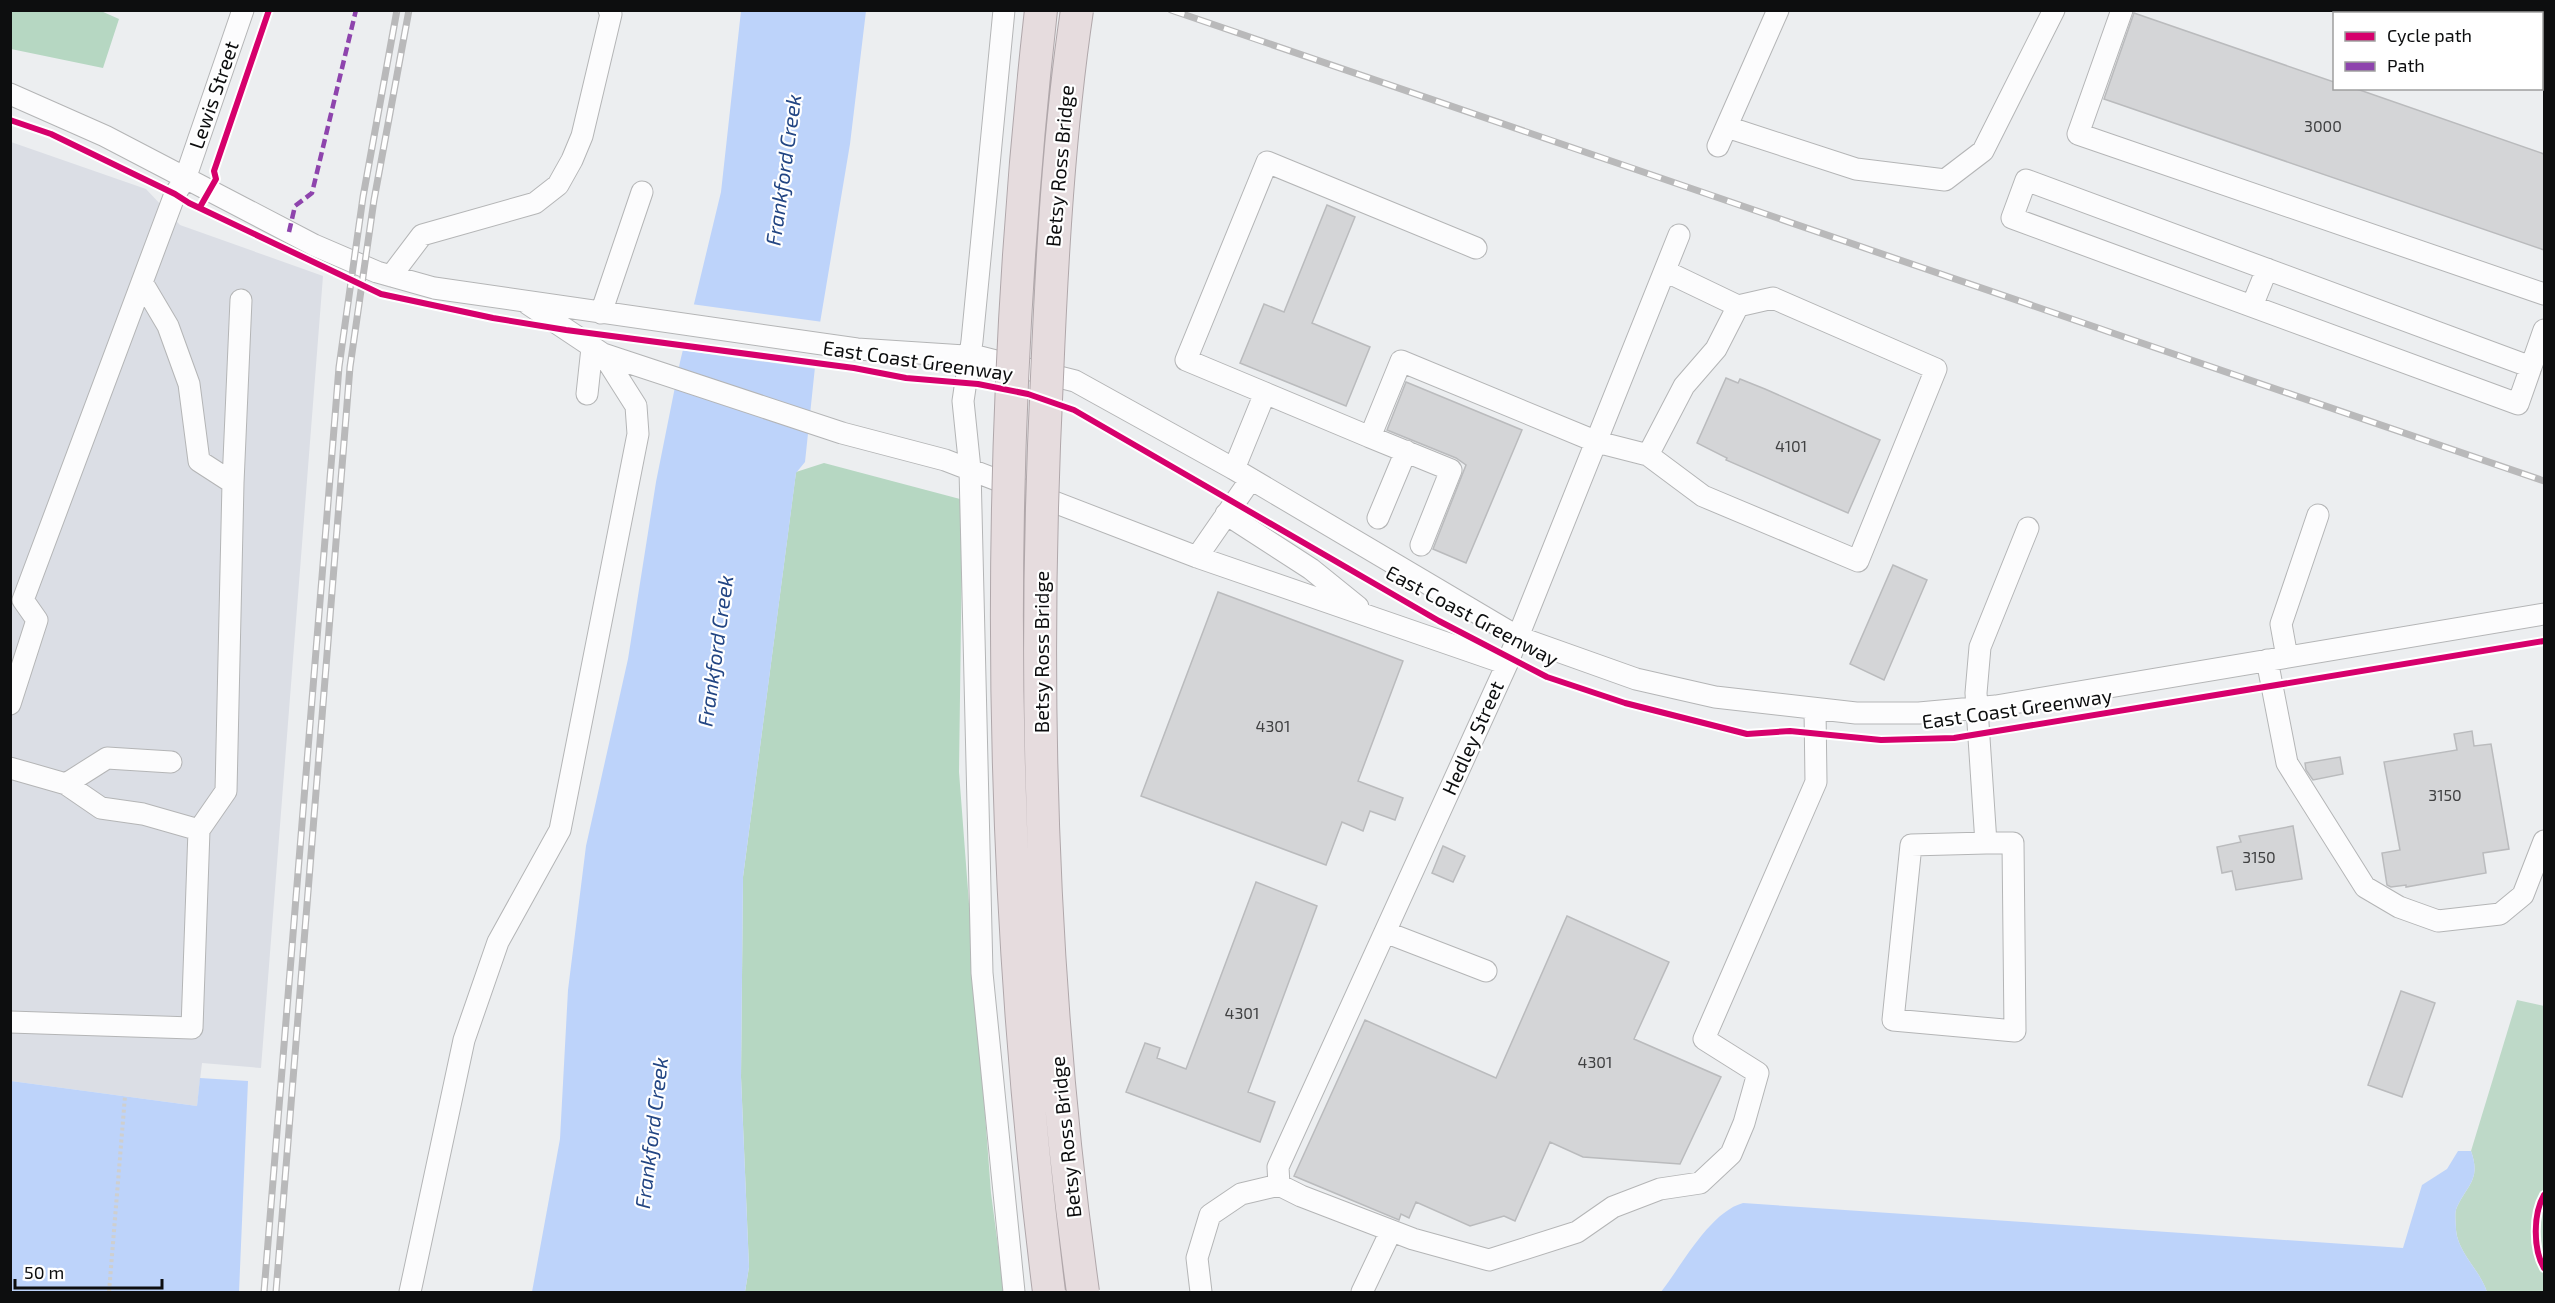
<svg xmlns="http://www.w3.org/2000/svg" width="2555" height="1303" font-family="'Exo 2',sans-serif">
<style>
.built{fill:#dbdee5}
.green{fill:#bed9c8}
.forest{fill:#b6d7c2}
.water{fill:#bdd3fa}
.pier{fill:#eceef0}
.building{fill:#d4d5d7;stroke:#babbbd;stroke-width:1.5}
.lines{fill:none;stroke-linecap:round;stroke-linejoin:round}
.minor-casing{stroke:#b4b5b6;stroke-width:23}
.path{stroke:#cecfcf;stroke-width:4;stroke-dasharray:3 3;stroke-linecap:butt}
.minor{stroke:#fcfcfd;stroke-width:21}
.rail-casing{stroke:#b9b9ba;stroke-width:7}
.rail{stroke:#fff;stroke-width:4.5;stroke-dasharray:14;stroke-linecap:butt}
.highway-bridge-casing{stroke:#b0a7aa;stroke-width:34;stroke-linecap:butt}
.highway-bridge{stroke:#e6dcde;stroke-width:32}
.quiet{stroke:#8e44ad;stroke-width:4.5;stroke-dasharray:9 4.5;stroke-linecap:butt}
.cycleway-casing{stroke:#fff;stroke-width:10}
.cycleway{stroke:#d6006c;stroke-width:6}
.labels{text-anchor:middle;stroke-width:4.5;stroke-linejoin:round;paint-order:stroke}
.number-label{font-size:16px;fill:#404142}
.street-label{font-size:20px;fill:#0d0e0f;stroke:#fff}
.water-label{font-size:21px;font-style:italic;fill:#224583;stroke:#fff}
</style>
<rect width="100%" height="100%" fill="#eceef0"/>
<path class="built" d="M11,142l135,47 34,36 143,51 -62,792 -59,-5 -5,43 -186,-25z"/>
<path class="green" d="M2517,1000l27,6v286h-57c-7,-22 -29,-39 -31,-62 0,-7 -2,-17 1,-23 11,-23 24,-28 14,-56z"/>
<path class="forest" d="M10,11h91l18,8 -16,49 -92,-19z
M824,463l136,36 2,49 -3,224 32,421 13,99h-259l4,-25 -8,-190 2,-200 53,-405z"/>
<path class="water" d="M741,11h125l-16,133 -31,185 -14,133 -9,11 -53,404 -2,200 8,190 -4,25h-213l28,-153 8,-149 18,-144 42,-187 28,-177 24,-120 41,-170z
M200,1078l48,3 -9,211h-228v-211l186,25z
M2458,1151h13c10,28 -3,33 -14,56 -3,6 -1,16 -1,23 2,23 24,40 31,62h-826c21,-27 49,-80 82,-89l660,45 19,-63 25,-16z"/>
<path class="pier" d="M691,304l132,18 -6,47 -137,-19z"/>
<path class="building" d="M2134,13l200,69v6h20l190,66v96l-440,-151z
M1327,205l28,12 -43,106 58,24 -24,59 -106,-43 24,-59 20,8z
M1726,378l12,5 2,-4 25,10 115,51 -32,73 -122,-53 1,-2 -30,-15z
M1406,382l116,48 -56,133 -33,-14 33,-84 -10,-7 -69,-28z
M1893,565l34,15 -43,100 -34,-16z
M1218,592l185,69 -45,120 45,17 -8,22 -25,-9 -7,20 -21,-9 -16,43 -185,-69z
M2472,731l2,15 17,-2 18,105 -26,4 3,20 -80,14v-2l-15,2 -4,-2 -5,-32 18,-3 -16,-88 73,-12 -3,-16z
M2340,757l3,17 -30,6 -7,-10 -1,-7z
M2293,826l9,53 -66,11 -4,-19 -10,2 -5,-26 24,-5 -2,-6z
M1443,846l22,10 -12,26 -21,-9z
M1256,882l61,24 -69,186 27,10 -15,40 -134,-50 19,-49 15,5 -3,10 29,11z
M1567,916l102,46 -35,77 87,38 -41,87 -97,-7 -33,-15 -35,79 -11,-5 -34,10 -54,-24 -7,16 -8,-4 -2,6 -105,-44 71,-156 131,58z
M2401,991l34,12 -33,94 -34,-12z"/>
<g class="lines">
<defs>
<path id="minor" d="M1004,10l-32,331 -9,60 7,68 12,504 32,319
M2122,10l-44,124 466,160
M2391,10l8,4
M2542,62l2,2
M10,94l95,42 209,109 63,27 57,16 423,61 123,8 95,24 159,88 284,168 118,42 79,18 141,16h63l77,-7 548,-92
M1727,127l129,42 89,11 38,-29 71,-141
M1718,146l60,-136
M1679,235l-172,429 -229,503 1,18 22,11 112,43 76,21 88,-28 36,-25 47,-18 40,-6 31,-29 13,-31 14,-50 -54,-34 112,-257 -1,-73
M391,276l31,-41 113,-32 23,-18 14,-25 10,-24 29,-122 -2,-4
M142,282l26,44 21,58 10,77 34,22
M528,304l75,50 239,79 103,27 252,97 310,107
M2252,306l15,-37
M601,313l41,-121
M2531,367l-505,-187 -14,38 506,186 26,-74
M1265,393l-79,-33 81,-198 209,86
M587,394l5,-46
M1648,455l55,41 155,65 78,-192 -163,-71 -35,8
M1234,469l31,-76 105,44
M1226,514l85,55 47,38
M1378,518l28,-67
M1421,545l30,-75 -81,-33 31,-76 196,81 51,13 36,-69 32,-37 22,-43 -73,-35
M1197,557l54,-78
M2287,657l-6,-33 37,-109
M2267,660l20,103 78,124 34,20 39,14 62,-7 23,-19 21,-54
M10,704l27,-84 -14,-20 152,-406 10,-15 58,-169
M10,768l56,16 35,24 42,6 56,16
M66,784l41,-26 64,4
M1986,843h27l2,188 -122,-11 18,-175z
M1986,843l-10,-150 4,-46 48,-119
M1385,932l101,39
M10,1022l182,6 7,-198 27,-39 7,-308 8,-183
M410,1292l54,-252 34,-98 62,-112 78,-396 -2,-28 -33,-52
M1201,1292l-4,-34 13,-43 31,-21 38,-9
M1362,1292l29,-61"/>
</defs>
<use href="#minor" class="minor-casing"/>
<path class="path" d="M109,1292l16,-196"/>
<use href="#minor" class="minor"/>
<defs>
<path id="rail" d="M1171,10l1373,471
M264,1292l75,-925 24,-170 34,-187
M276,1292l74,-925 24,-167 35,-190"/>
</defs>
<use href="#rail" class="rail-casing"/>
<use href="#rail" class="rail"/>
<defs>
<path id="highway-bridge" d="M1041,10c-48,427 -45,857 8,1282
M1077,10c-18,122 -25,245 -30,367 -15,302 -6,616 36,915"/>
</defs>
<use href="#highway-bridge" class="highway-bridge-casing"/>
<use href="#highway-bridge" class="highway-bridge"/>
<path class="quiet" d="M289,232l6,-26 17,-13 44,-183"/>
<defs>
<path id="cycleway" d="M10,120l41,14 124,60 14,9 192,91 112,24 73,12 288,38 52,10 72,6 50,10 46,16 365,211 108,56 78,26 122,31 43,-3 91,9 73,-2 590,-97
M200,207l16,-28 -2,-8 55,-161
M2544,1195c-11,19 -11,54 0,73"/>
</defs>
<use href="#cycleway" class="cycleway-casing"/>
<use href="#cycleway" class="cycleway"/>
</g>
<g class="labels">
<g class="number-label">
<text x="2323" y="132">3000</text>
<text x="1791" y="452">4101</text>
<text x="1273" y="732">4301</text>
<text x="2445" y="801">3150</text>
<text x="2259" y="863">3150</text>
<text x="1242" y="1019">4301</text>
<text x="1595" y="1068">4301</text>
</g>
<g class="street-label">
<text transform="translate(214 95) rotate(-71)" y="7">Lewis Street</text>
<text transform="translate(1060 166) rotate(-85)" y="7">Betsy Ross Bridge</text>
<text transform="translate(918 361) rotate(8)" y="7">East Coast Greenway</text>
<text transform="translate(1472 616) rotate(28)" y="7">East Coast Greenway</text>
<text transform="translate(1042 652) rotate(-90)" y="7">Betsy Ross Bridge</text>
<text transform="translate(2017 709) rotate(-8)" y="7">East Coast Greenway</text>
<text transform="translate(1473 738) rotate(-66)" y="7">Hedley Street</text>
<text transform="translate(1066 1137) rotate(-96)" y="7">Betsy Ross Bridge</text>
</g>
<g class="water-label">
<text transform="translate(784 170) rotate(-82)" y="7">Frankford Creek</text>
<text transform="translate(716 651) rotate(-82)" y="7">Frankford Creek</text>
<text transform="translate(652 1133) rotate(-83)" y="7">Frankford Creek</text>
</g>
</g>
<rect width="2555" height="1303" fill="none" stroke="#0d0e0f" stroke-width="24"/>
<rect x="2333" y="12" width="210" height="78" fill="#ffffff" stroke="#9e9f9f" stroke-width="1.5"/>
<rect x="2345" y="32" width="30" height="9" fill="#d6006c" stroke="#9e9f9f" stroke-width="1.5"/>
<text x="2387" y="42" font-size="18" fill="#0d0e0f">Cycle path</text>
<rect x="2345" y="62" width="30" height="9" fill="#8e44ad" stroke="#9e9f9f" stroke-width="1.5"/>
<text x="2387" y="72" font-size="18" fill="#0d0e0f">Path</text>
<path d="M15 1279v9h147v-9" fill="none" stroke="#0d0e0f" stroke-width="3"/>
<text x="24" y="1279" font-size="18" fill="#0d0e0f" stroke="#ffffff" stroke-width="4.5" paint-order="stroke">50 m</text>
</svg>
